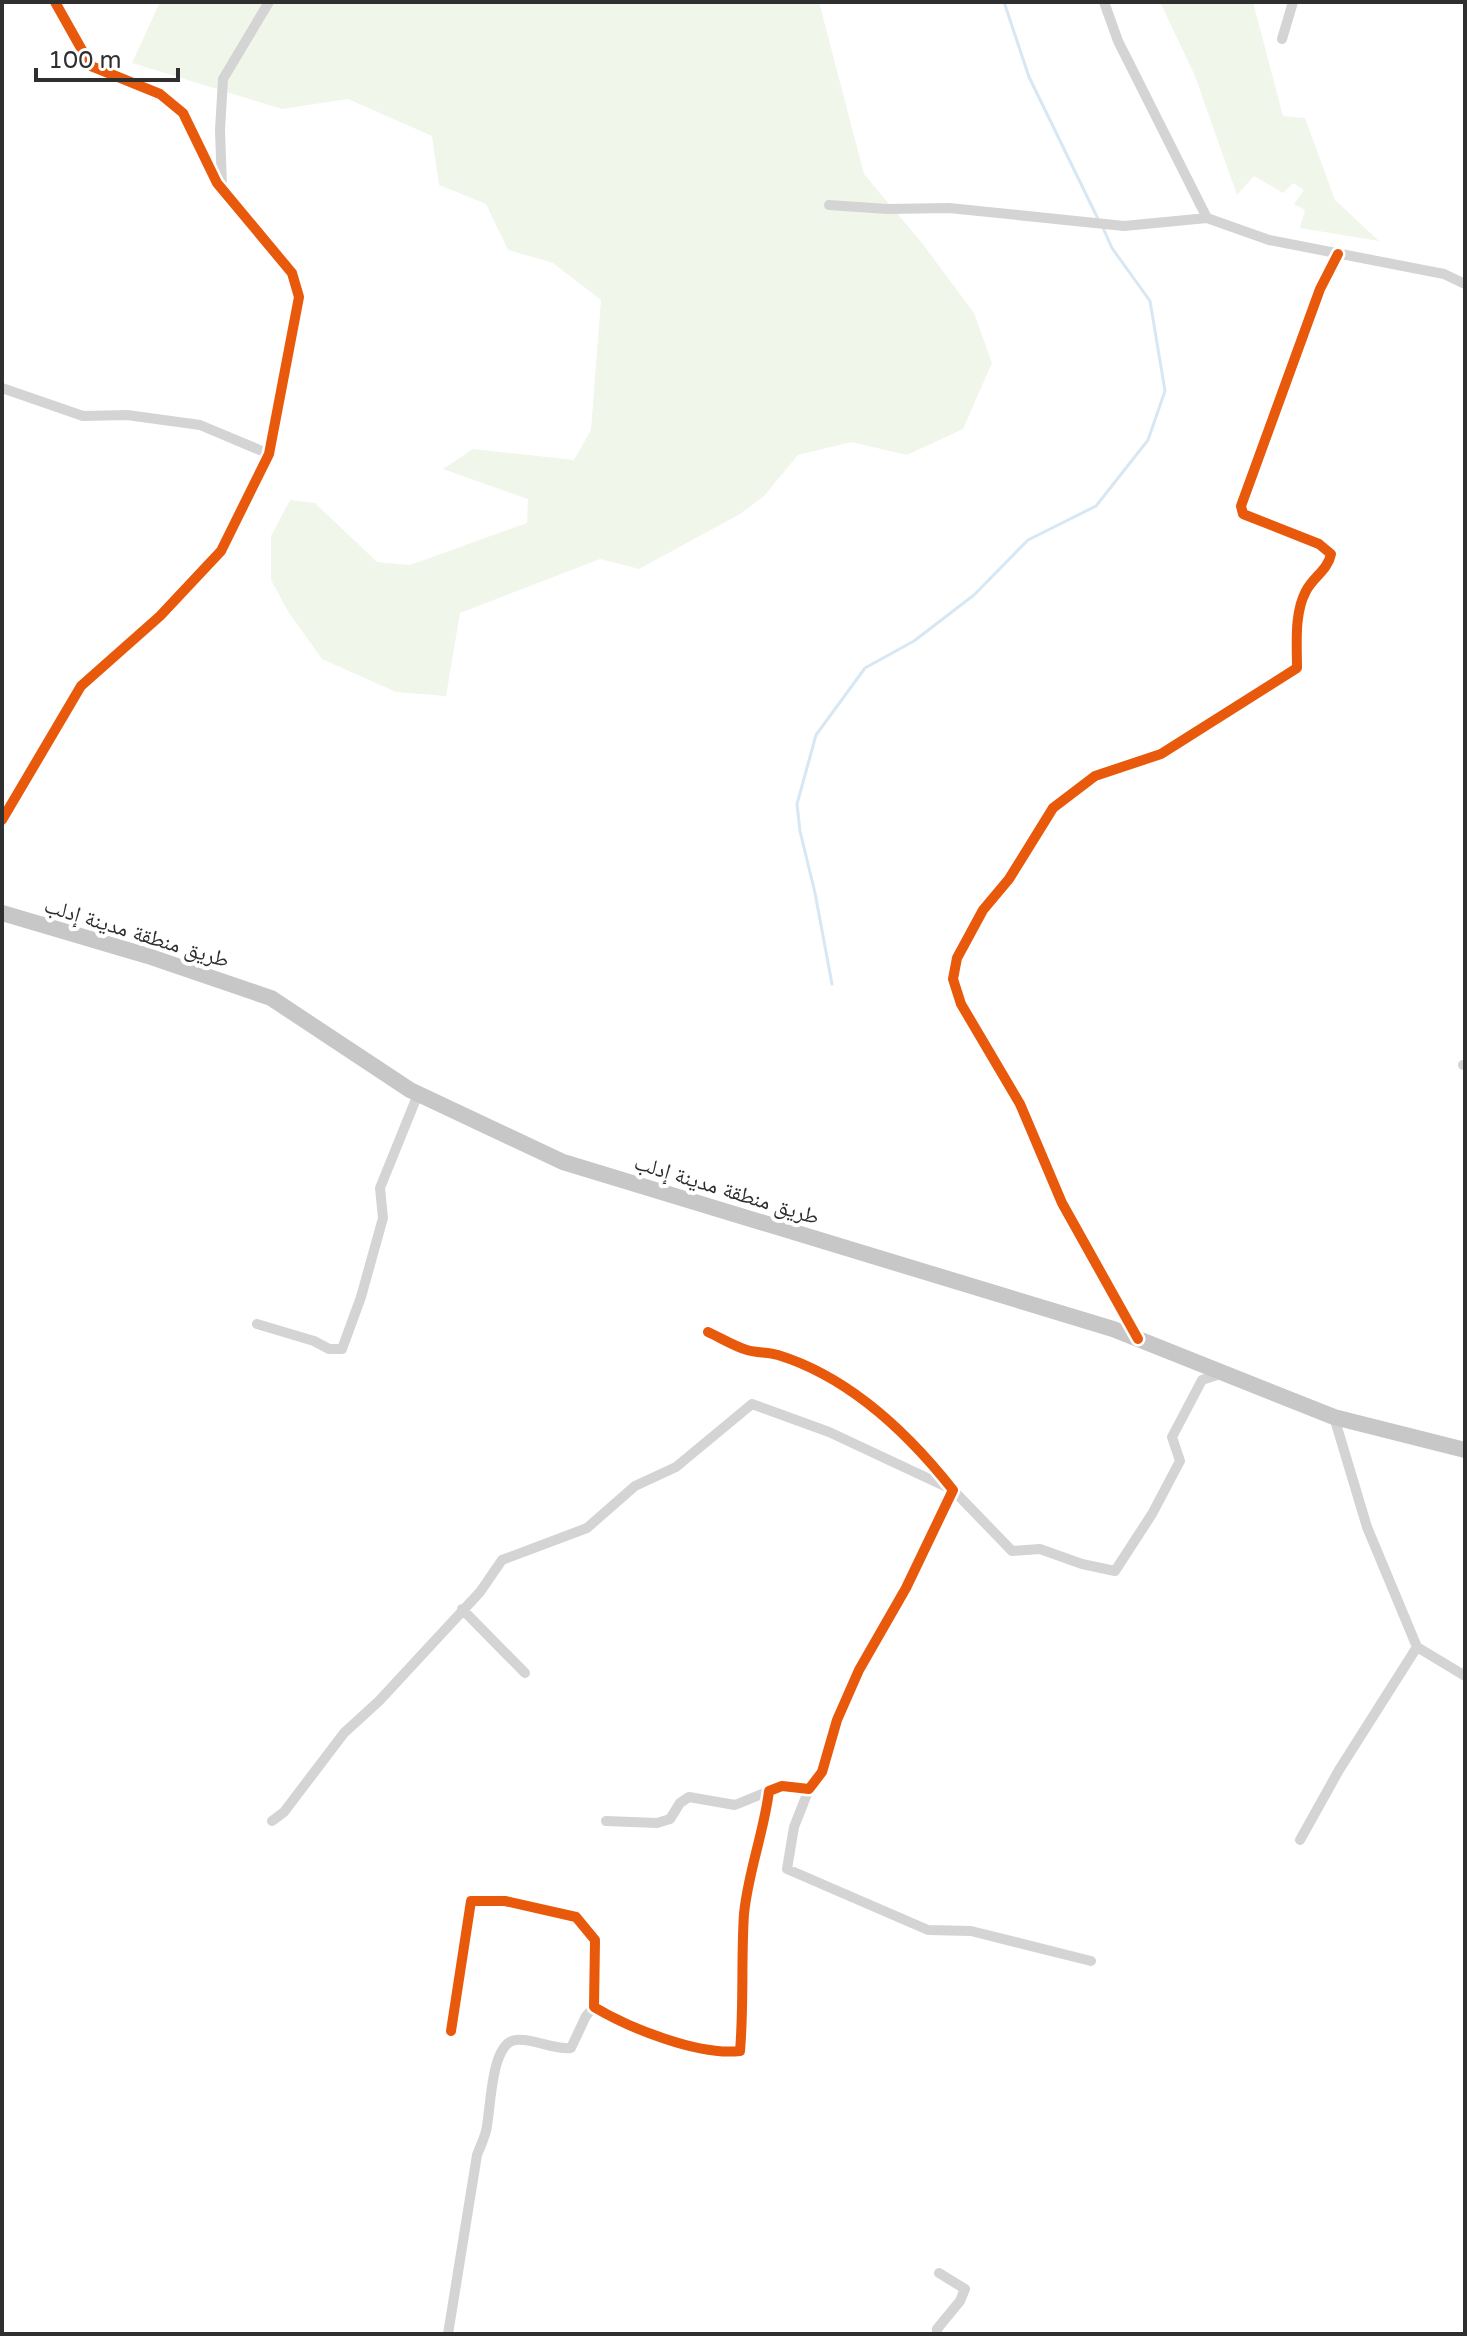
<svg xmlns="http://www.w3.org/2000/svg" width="1467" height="2336" font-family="'Varela Round','Noto Naskh Arabic',sans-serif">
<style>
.green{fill:#f1f6eb}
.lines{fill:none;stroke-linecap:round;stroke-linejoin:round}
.stream{stroke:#d7e8f4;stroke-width:3}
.street{stroke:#d4d4d4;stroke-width:10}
.primary{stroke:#c7c7c7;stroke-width:16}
.cycleway-casing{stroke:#fff;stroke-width:15}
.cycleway{stroke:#e8590c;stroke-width:10}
.labels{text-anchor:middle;stroke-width:8;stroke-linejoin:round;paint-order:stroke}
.street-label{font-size:22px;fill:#2f2f2f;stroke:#fff}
</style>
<rect width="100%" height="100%" fill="#fff"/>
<path class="green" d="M160,2h659l45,172 58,69 52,70 18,50 -29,66 -56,26 -56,-13 -53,13 -34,41 -24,18 -101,55 -39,-10 -140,54 -14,83 -50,-4 -74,-33 -33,-46 -18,-33v-44l19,-36 25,3 62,59 33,3 117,-42 1,-24 -85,-30 30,-20 101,11 17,-30 10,-130 -48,-37 -45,-13 -22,-46 -47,-19 -7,-49 -84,-37 -66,10 -150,-46z
M1160,2h93l30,114 22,2 30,82 44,41 -79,-13 5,-18 -11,-6 10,-14 -11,-7 -10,10 -29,-17 -17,19 -42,-119z"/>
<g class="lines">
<path class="stream" d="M1004,2l25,75 70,144
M832,984l-17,-91 -15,-62 -3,-27 19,-69 49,-67 49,-27 60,-46 54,-55 68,-34 52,-66 17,-49 -15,-90 -38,-53 -9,-20"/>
<path class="street" d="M1104,2l14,39 89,177 62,22 175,34 21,10
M1282,39l11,-37
M222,187l-2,-57 3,-51 46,-77
M829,205l58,4 62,-1 175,18 83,-8
M2,388l81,28 44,-1 73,10 69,29
M2,820l79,-134 79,-70 61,-65 48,-97 30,-157 -7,-24 -75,-90 -34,-70 -23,-19 -69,-28 -36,-64
M1463,1065h2
M257,1324l57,17 15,8h13l19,-52 22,-79 -3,-30 38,-94
M1136,1337l-74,-134 -42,-99 -59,-100 -8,-25 4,-21 26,-48 26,-31 44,-71 42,-32 66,-22 136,-86c0,-24 -3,-55 9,-77 7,-14 22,-21 25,-37l-12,-10 -76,-30 -2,-8 79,-217 18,-35
M1334,1417l33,110 50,120 48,29
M462,1609l63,64
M809,1789l-15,38 -7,42 141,61 43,1 120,30
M272,1821l12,-9 60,-79 35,-32 101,-109 22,-32 85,-32 48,-42 41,-19 76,-63 77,28 124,58 59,61 28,-2 42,15 33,7 37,-57 28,-53 -8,-24 30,-57 21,-7
M606,1821l51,2 13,-4 10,-16 9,-6 46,8 34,-14
M1300,1840l39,-70 78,-123
M451,2031l20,-130h34l71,16 19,23 -1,67c35,21 105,49 146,44 4,-46 1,-92 4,-137 4,-42 20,-82 25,-123l13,-5 27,3 13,-17 15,-52 22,-50 47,-82 47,-98c-45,-57 -104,-113 -175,-135 -10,-3 -21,-2 -31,-5 -13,-4 -26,-12 -39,-18
M448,2334l29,-179c3,-8 7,-16 9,-24 5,-19 4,-89 30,-91 18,-2 36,10 55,8l15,-32 8,-9
M937,2334v-5l23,-28 5,-12 -26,-16"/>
<path class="primary" d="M2,913l146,43 123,42 139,92 153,72 550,167 221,88 131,33"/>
<defs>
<path id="cycleway" d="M2,820l79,-134 79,-70 61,-65 48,-97 30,-157 -7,-24 -75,-90 -34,-70 -23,-19 -69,-28 -36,-64
M1138,1339l-76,-136 -42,-99 -59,-100 -8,-25 4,-21 26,-48 26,-31 44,-71 42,-32 66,-22 136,-86c0,-24 -3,-55 9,-77 7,-14 22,-21 25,-37l-12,-10 -76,-30 -2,-8 79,-217 18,-35
M451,2031l20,-130h34l71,16 19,23 -1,67c35,21 105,49 146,44 4,-46 1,-92 4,-137 4,-42 20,-82 25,-123l13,-5 27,3 13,-17 15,-52 22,-50 47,-82 47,-98c-45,-57 -104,-113 -175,-135 -10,-3 -21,-2 -31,-5 -13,-4 -26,-12 -39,-18"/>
</defs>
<use href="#cycleway" class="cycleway-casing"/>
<use href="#cycleway" class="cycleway"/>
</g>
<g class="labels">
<g class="street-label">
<text transform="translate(137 932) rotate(17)" y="8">طريق منطقة مدينة إدلب</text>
<text transform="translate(727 1189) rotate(17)" y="8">طريق منطقة مدينة إدلب</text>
</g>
</g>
<rect width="1467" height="2336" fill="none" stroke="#2f2f2f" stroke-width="8"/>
<path d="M36 68v12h142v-12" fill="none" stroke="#2f2f2f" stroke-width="4"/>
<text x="48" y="68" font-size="24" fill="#2f2f2f" stroke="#ffffff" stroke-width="6" paint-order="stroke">100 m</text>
</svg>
